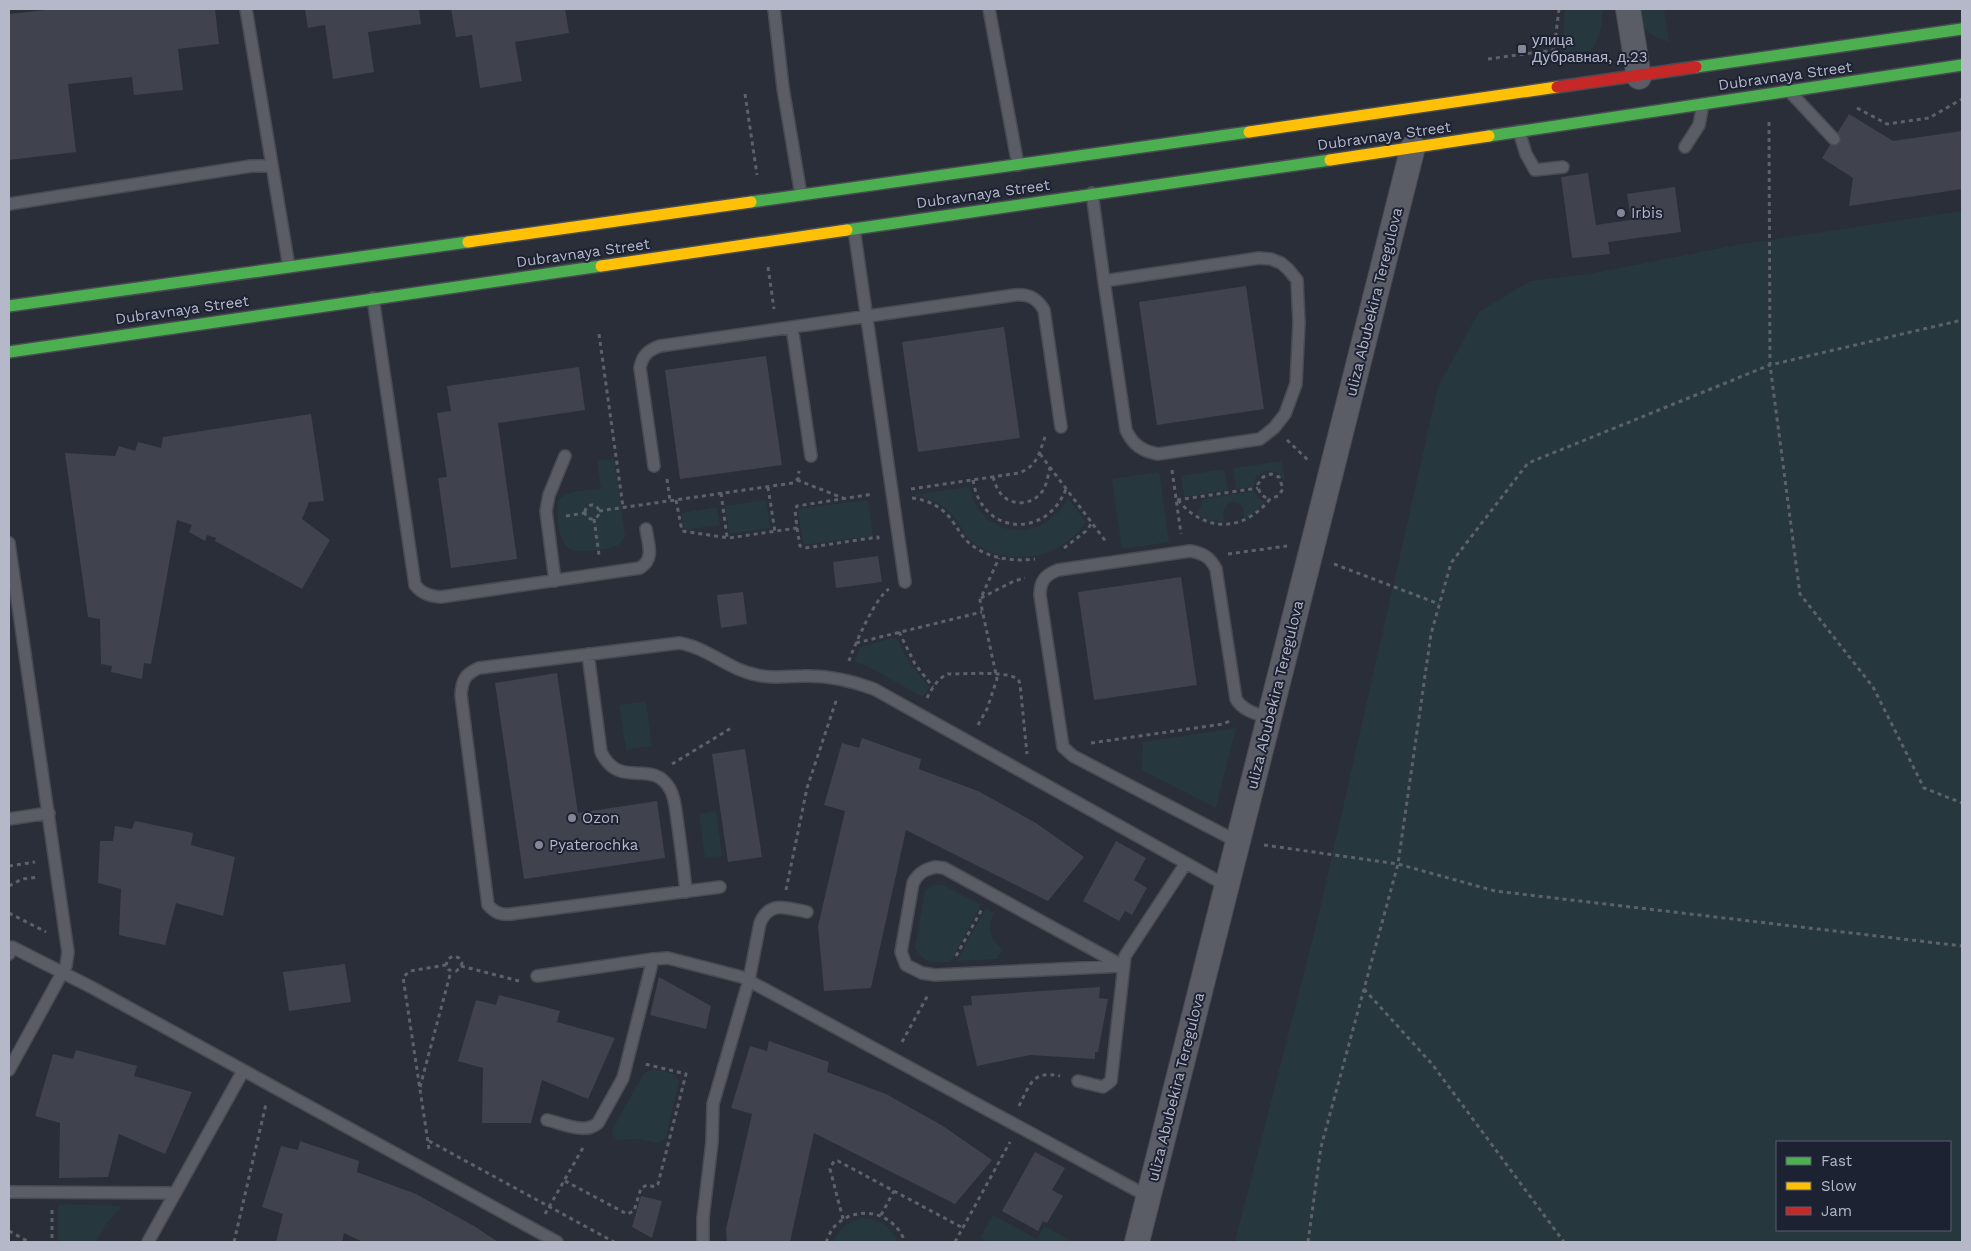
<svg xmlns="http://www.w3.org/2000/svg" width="1971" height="1251" font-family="'Work Sans',sans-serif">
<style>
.green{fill:#27373e;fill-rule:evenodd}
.building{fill:#40434d}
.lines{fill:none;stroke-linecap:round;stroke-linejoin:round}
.lane-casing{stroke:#484b52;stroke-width:14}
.street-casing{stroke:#484b52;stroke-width:26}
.fast-casing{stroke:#484b52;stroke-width:14}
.slow-casing{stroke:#484b52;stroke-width:14}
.jam-casing{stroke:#484b52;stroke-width:14}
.path{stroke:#5d616a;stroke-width:3;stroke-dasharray:4 4;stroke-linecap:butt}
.lane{stroke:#5a5c66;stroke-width:11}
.street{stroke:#5a5c66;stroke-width:24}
.fast{stroke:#4caf50;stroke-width:11}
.slow{stroke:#ffc107;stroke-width:11}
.jam{stroke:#c62828;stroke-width:11}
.poi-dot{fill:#848896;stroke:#1d2233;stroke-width:2}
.labels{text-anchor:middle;stroke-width:4;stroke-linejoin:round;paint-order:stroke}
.poi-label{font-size:15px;fill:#b4b8c9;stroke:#1d2233;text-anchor:start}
.street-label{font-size:15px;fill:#b4b8c9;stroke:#1d2233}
</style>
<rect width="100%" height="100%" fill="#2a2e38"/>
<path class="green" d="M1565,9h37c2,16 -3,29 -11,42l-29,4z
M1639,9h25l5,33c-21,-8 -27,-10 -30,-33z
M1962,211v1031h-727l83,-324 120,-531 41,-75 51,-31 59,-7 147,-29zM1777,1142h173v88h-173z
M614,459l11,77c-2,4 -3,7 -7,9 -9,5 -43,9 -50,3 -11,-9 -11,-33 -10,-46 7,-13 30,-11 43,-13l-4,-28z
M1282,461l3,21 -8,-10 -12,-1 -9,6 -3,10 -17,2 -3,-21z
M1224,469l4,21 -44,7 -3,-21z
M1159,472l10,70 -47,7 -10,-70z
M969,487c12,53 74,58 99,11l18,24c-26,38 -77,47 -115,19 -6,-5 -9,-13 -13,-19 -11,-16 -26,-24 -45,-27z
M1254,491l5,8 6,3 -9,10 -11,6 -2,-11c-11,-12 -26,2 -17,15l-20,-3 -11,-6 6,-6 1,-8z
M766,500l4,28 -41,6 -4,-28z
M868,500l5,36 -70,9 -5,-36z
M717,507l3,18 -36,5 -2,-17z
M896,637l14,27 19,23 -6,10 -56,-31 -12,-4 5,-15z
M646,701l6,45 -26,4 -7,-45z
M1236,728l-20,80 -74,-38 1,-28z
M716,811l6,45 -17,2 -6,-44z
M933,885h10l38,20 -31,57c-16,1 -27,1 -35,-14l10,-58z
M986,908l8,5c-7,13 -4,27 8,36l-5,10 -40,2z
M654,1069l20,5 5,7 -13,57 -8,5 -19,-4 -22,1 -5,-6 1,-6 31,-55z
M60,1205l1,-1 61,2 -16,18 -10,18h-38v-35z
M993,1215l44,24 7,-13 27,15 -84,1 -7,-4z
M861,1218c18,1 30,7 37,24h-65c6,-13 14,-19 28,-24z"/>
<path class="building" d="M55,9h160l4,35 -41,5 5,41 -49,5 -2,-18 -64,7 8,68 -67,8v-146z
M305,9h114l2,15 -53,8 6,40 -41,7 -8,-54 -17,3z
M451,9h114l4,24 -54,9 7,39 -42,7 -8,-53 -16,2z
M1849,114l44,27 69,-10v58l-113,17 4,-28 -31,-20z
M1588,173l8,52 35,-5 -4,-26 48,-7 6,45 -73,10 2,12 -38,4 -11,-81z
M1246,286l18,123 -107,16 -18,-123z
M1004,327l16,111 -102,14 -16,-110z
M766,356l16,109 -102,14 -15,-109z
M579,367l6,43 -87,13 19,136 -66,9 -13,-90 9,-1 -10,-64 14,-2 -4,-25z
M311,414l13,87 -15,1 -7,17 28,21 -28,49 -87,-48 1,-3 -9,-3 -2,6 -16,-9 3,-7 -15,-5 -26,144 -7,-1 -2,16 -31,-7 1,-6 -11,-2 -1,-45 -12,-2 -23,-164 50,3 4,-10 16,5 3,-9 23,6 2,-11z
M878,556l4,26 -46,6 -3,-26z
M1181,577l16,108 -103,15 -16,-108z
M743,592l4,32 -26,4 -4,-33z
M557,673l21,140 79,-12 8,57 -141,21 -29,-196z
M862,738l59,21 -2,10 59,22 58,32 48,34 -36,44 -142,-71 -35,158 -47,3 -6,-65 27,-115 -21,-6 18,-62 17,5z
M745,749l17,108 -34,5 -16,-108z
M135,821l58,12 -2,12 44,12 -12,59 -47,-13 -11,42 -46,-10 2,-46 -23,-6 2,-42h13l2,-15 17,3z
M1116,841l30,17 -12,22 13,8 -15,27 -7,-4 -6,10 -36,-20z
M345,964l6,38 -62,9 -6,-39z
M659,977l52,29 -5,23 -56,-14z
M1100,987l-1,11 9,1 -10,53h-3v7l-65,-4 -53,11 -14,-60 9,-1 -1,-9z
M499,995l61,16 -3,11 58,16 -27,61 -46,-19 -11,43h-49l1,-55 -25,-7 18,-61 20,5z
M769,1041l60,21 -2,10 59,22 57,32 49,34 -37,44 -141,-71 -24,109h-63l-1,-13 26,-115 -21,-6 19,-62 17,5z
M76,1050l61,16 -3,10 58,16 -27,62 -46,-20 -11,43 -49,1 1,-55 -25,-7 18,-62 20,5z
M300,1141l59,20 -2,11 59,22 58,32 24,16h-135l-19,-9 -2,9h-66l7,-28 -21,-7 19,-61 17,4z
M1035,1152l30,16 -13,22 11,6 -16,27 -4,-2 -5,10 -36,-20z
M641,1196l21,5 -10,37 -20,-11z"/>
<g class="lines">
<defs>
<path id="lane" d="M246,9l43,258
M774,9l9,79 18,107
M989,9l29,156
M1790,92l44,47
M1519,131l7,23 9,16 28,-3
M1685,147l14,-22 4,-21
M1092,193l12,88 22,149c7,15 16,21 32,24l102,-15 14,-11 11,-14 11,-30 3,-61 -2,-43 -9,-11 -7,-6 -10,-4 -12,-1 -155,23
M9,204l242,-38h21
M854,229l51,353
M373,298l42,287c7,9 15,11 26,12l199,-29c15,-9 8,-25 6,-39
M792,327l19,129
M654,466l-14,-98c2,-12 8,-18 20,-22l355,-51c14,-1 22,3 29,15l17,117
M9,543l59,409 -2,14 -57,104
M555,581l-9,-70 3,-16 16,-39
M588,654l13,98c19,39 51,5 69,37 6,10 6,26 8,37 3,22 6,44 8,66
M9,819l40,-6
M1238,842l-165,-86 -10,-9 -23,-152c0,-14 5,-20 18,-25l132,-19c13,2 20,6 26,18l20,130c7,12 21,15 33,19
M936,867l8,1 179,98 -188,9 -13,-2 -16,-8 -5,-13 12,-69c5,-10 12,-14 23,-16z
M720,887l-209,27c-10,1 -16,-1 -23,-9l-27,-210c1,-15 4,-21 18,-27l200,-25c28,4 50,27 78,32 15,4 30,1 46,1 25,-1 47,4 71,13l353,197
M9,954l3,-7 79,40 466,255
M537,976l116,-17 15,-1 74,19 407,220
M1078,1081l25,6 8,-6 14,-125 61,-93
M547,1120c15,3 38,15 51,3l25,-45 30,-119
M9,1192l166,1
M148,1242l95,-171
M703,1242v-24l9,-76 1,-38 36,-124 11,-57c10,-23 27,-15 47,-11"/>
<path id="street" d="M1628,9l11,68
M1137,1242l276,-1095"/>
<path id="fast" d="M1696,67l266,-38
M1489,136l473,-71
M751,202l498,-70
M847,230l483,-70
M9,306l459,-64
M9,352l592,-86"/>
<path id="slow" d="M1249,132l308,-45
M1330,160l159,-24
M468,242l283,-40
M601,266l246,-36"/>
<path id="jam" d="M1557,87l139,-20"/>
</defs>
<use href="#lane" class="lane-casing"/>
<use href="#street" class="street-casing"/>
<use href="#fast" class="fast-casing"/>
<use href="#slow" class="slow-casing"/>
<use href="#jam" class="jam-casing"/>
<path class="path" d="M1488,59l66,-9 5,-41
M745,94l12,81
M1857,108l30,16 42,-6 33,-19
M1769,122l1,243 30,229 73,93 51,101 38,15
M768,267l6,42
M599,334l24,173
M1287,440l21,20
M1040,454l67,89
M1172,470l9,64
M993,477c2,6 4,13 9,18 10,11 29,10 39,-2 6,-7 7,-18 9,-26
M667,479l3,22
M797,480l46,18
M973,480c8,55 73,60 93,9
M768,487l7,45
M911,489l108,-16c18,-7 20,-19 26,-36
M721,493l6,44
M912,498c17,2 32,10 41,24 5,7 8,13 14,19 18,17 44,21 68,18
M676,500l6,31 47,7 68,-10 -2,-18 2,-4 76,-12
M1177,500l81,-12
M1178,500c27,33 66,32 92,-1 -8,-2 -12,-7 -12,-15l5,-7 8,-3 8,3 4,12 -5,7 -8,3
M585 512a7 7 0 1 1 14 0a7 7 0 1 1-14 0Z
M599,511l194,-28 5,-4 1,-8
M566,516l19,-3
M594,519l5,36
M797,528l3,18 5,2 73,-11v3
M1064,548l22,-17 6,-8
M1228,554l59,-8
M1334,564l105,40
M981,598l33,-17 11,-3
M899,632l16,32 18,23
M856,643l126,-31
M849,661c5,-15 27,-65 40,-72
M927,698c5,-10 11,-20 21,-24 17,0 54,-3 68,4 3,2 3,3 4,6l7,70
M978,725l9,-16 10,-30 -17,-79 19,-42
M1091,743l132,-19 7,-3
M672,764l61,-37
M1264,845l134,19 97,27 467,55
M9,866l26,-4
M9,886l13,-7 17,-2
M786,890l21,-102 30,-90
M9,913l37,19
M956,956l26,-47
M461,966l58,15
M1364,989l68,75 132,178
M902,1042l27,-49
M420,1087l31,-116
M1019,1106c11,-22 14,-36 41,-30
M429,1141l185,101
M429,1149l-26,-172 7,-6 36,-6 3,5 7,1 4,-3 2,-5 -3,-5 -6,-2 -5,3 -2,6
M565,1181l62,33 7,-3 7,-23 6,-3 8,2 3,-3 28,-110 -41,-10
M52,1210v32
M545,1214l39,-68
M881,1215l13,-24
M843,1219l-13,-50 4,-8h4l125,67
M9,1231l20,11
M234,1242l32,-138
M826,1242c2,-4 4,-10 7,-14 22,-25 61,-17 72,14
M955,1242l55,-100
M1308,1242l13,-95 77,-283 33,-230 20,-71 77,-100 242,-98 192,-45"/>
<use href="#lane" class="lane"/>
<use href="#street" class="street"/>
<use href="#fast" class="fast"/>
<use href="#slow" class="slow"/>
<use href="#jam" class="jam"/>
</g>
<g class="poi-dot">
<rect x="1517" y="44" width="10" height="10" rx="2.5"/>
<circle cx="1621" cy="213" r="5"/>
<circle cx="572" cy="818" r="5"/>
<circle cx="539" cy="845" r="5"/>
</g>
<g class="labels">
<g class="poi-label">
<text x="1532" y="45">улица<tspan x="1532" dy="17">Дубравная, д.23</tspan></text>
<text x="1631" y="218">Irbis</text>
<text x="582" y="823">Ozon</text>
<text x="549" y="850">Pyaterochka</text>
</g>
<g class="street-label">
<text transform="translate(1785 76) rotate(-8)" y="5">Dubravnaya Street</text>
<text transform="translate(1384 136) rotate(-8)" y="5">Dubravnaya Street</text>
<text transform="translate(983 194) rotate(-8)" y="5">Dubravnaya Street</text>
<text transform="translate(583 253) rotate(-8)" y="5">Dubravnaya Street</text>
<text transform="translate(1374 302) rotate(-76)" y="5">uliza Abubekira Teregulova</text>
<text transform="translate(182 310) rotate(-8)" y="5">Dubravnaya Street</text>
<text transform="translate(1275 695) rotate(-76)" y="5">uliza Abubekira Teregulova</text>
<text transform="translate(1176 1087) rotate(-76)" y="5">uliza Abubekira Teregulova</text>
</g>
</g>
<rect width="1971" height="1251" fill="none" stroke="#b4b8c9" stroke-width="20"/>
<rect x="1776" y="1141" width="175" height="90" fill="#1d2233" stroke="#595e6f"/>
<rect x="1786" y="1157" width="25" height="8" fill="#4caf50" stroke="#595e6f"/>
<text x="1821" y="1166" font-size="15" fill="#b4b8c9">Fast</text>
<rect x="1786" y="1182" width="25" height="8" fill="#ffc107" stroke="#595e6f"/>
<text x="1821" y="1191" font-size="15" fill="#b4b8c9">Slow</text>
<rect x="1786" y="1207" width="25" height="8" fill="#c62828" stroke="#595e6f"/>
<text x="1821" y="1216" font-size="15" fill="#b4b8c9">Jam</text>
</svg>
